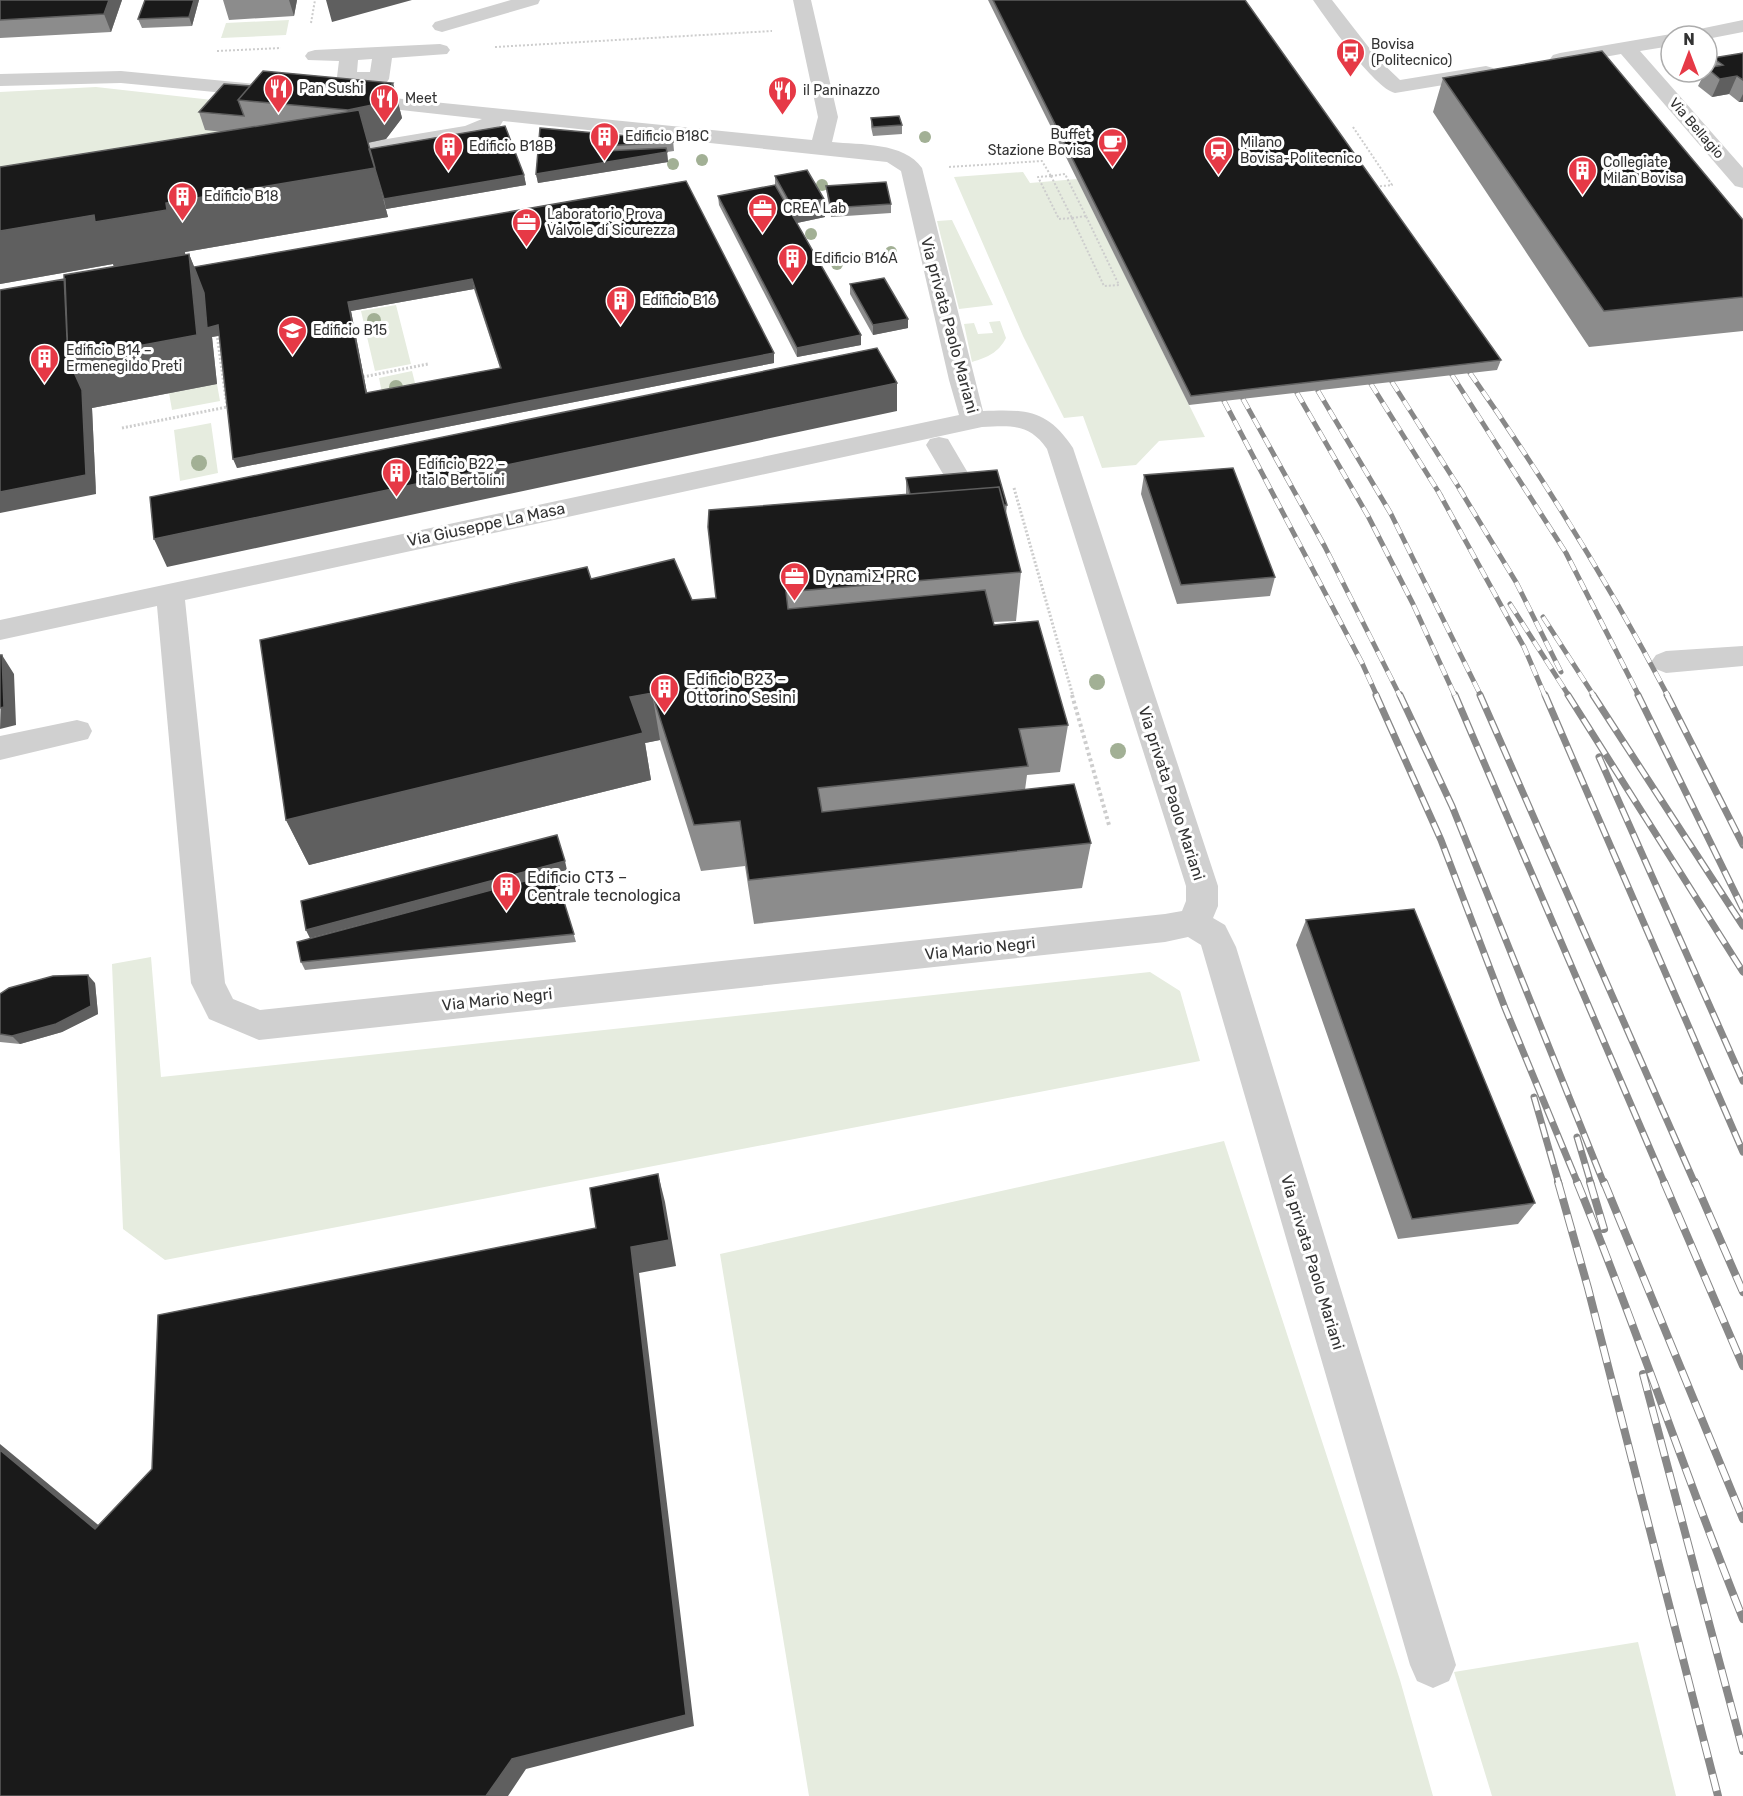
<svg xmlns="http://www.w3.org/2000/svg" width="1743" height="1796" font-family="Rubik,sans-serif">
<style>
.green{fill:#e6ecdf}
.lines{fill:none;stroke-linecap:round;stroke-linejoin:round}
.path-far2{stroke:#cdcdcd;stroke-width:2;stroke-dasharray:2 2;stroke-linecap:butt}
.path-far1{stroke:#cdcdcd;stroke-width:3;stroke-dasharray:2 2;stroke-linecap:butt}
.path{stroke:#cdcdcd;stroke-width:4;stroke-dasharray:3 3;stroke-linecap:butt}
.minor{fill:#d0d0d0;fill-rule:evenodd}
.rail-far2-casing{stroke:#888;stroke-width:5}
.rail-far1-casing{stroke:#888;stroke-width:7}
.rail-casing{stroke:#888;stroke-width:8}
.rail-far2{stroke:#fff;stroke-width:4;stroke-dasharray:11;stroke-linecap:butt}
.rail-far1{stroke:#fff;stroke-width:4.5;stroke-dasharray:14;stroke-linecap:butt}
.rail{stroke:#fff;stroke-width:6;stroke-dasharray:17;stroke-linecap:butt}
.tree{fill:#a2b095}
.wall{fill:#8c8c8c;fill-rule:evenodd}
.shaded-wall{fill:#5f5f5f}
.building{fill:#1a1a1a;stroke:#5f5f5f;stroke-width:1.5;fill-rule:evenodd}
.labels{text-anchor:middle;stroke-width:6;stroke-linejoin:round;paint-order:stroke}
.far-poi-label{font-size:14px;fill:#333;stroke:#fff;text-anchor:start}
.far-street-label{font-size:14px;fill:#333;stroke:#fff}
.street-label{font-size:16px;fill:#333;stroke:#fff}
.poi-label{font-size:16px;fill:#333;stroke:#fff;text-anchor:start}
</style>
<rect width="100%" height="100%" fill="#fff"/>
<path class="green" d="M289,20l-3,15 -65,3 5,-15z
M96,87l134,15 20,32 -250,66v-108z
M1023,172l7,11 47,-4 128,258 -46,4 -23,24 -34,3 -19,-52 -19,2 -41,-82 -69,-159z
M952,220l41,85 -34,4 -22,-88z
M396,305l15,59 -36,7 -14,-60z
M1000,321l6,17c-8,15 -18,19 -34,24l-8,-38 10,-1 4,11 15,-1 -4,-11z
M412,371l5,20 -34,7 -4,-20z
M217,384l3,17 -48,9 -3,-17z
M211,423l7,50 -38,8 -6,-51z
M151,957l10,120 989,-105 30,19 20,70 -1035,199 -42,-31 -11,-265z
M1224,1141l176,539 33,116h-624l-89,-542z
M1638,1642l38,154h-184l-38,-124z"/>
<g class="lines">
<path class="path-far2" d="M311,23l4,-23
M495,47l277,-16
M217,51l64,-3
M1353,127l39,58 -19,2
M949,167l93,-6 9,15
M1051,176l21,42
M1051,176l-13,1 21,42 13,-1
M1051,176l14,-2 21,42
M1072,218l32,68 15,-1 -33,-69
M1072,218l14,-2"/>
<path class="path-far1" d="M217,334l10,73
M363,377l65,-13
M122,428l105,-21
M1014,488l59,208"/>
<path class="path" d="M1072,695l37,130"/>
<path class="minor" d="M511,0h29l-2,4 -96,28 -7,-2 -3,-4 3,-4z
M793,0h18l27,117 -6,25c28,3 72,0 90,26l61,243c43,-2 65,-1 90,37l145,438v20l-5,12 12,7 11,22 220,718 -7,16 -16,7 -16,-7 -7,-16 -209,-720 -13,-8 -23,5 -906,98 -50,-21 -18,-36 -34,-377 -157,34v-20l959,-205 -10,-35 -48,-209 -14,-9 -384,-41 -3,5 -30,11 -143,24 -8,-1 -3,-5 3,-5 8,-1 138,-23 17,-7 -135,-15 -3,-4 3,-4 7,-2 458,46 6,-23zM982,427c29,-1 47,-4 65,22l139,437v15l-4,10 -17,3 -905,96 -27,-11 -8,-16 -40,-383z
M1313,0h19l45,58 23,22 86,-14 7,2 3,4 -3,4 -7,2 -91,15c-21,-5 -68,-73 -82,-93z
M1743,20v12l-36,7v-3h-25l3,-4z
M1671,34l7,2h-7v10l-31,5 103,117v20l-8,-2 -114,-132 -61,11 -7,-2 -3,-4 3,-4 7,-2z
M440,44l7,2 3,4 -3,4 -55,4 -3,21 -3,4 -7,2 -39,-4 -3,-4 2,-16 -31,-1 -3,-4 3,-4 7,-2zM372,59l-2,13h-13l1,-12z
M121,71l146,14 7,2 3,4 -3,4 -7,2 -146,-14 -121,3v-12z
M939,437l9,2 20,34 -4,6 -9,2 -9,-2 -20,-34 4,-6z
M1743,646v20l-77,7 -10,-4 -5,-7 5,-7 10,-4z
M77,720l11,3 4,8 -4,8 -88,21v-24z"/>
<defs>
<path id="rail-far2" d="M1470,373c73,104 139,211 198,323
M1452,375l114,178 73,143
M1392,382l71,112
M1371,384l70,112
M1318,391l73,123 90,182
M1297,393l71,123 45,88 42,92
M1243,399l82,148 75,149
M1224,401l138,262 15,33
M1459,488l57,94 45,90
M1438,491l86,156 21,49
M1510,604l59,92
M1543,617l51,79"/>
<path id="rail-far1" d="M1376,695l65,145 64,168 73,176
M1400,695l52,111 152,378
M1455,695l210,489
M1480,695l215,489
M1545,695l198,457
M1568,695l175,277
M1593,695l150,231
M1638,695l105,214
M1667,695l76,150
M1599,757l144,324
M1534,1097l25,87
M1577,1137l14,47"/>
<path id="rail" d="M1558,1182l30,106 130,508
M1577,1182c59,144 108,292 166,437
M1590,1182l14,47
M1604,1182l139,337
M1664,1182l79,184
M1695,1182l48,110
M1643,1374l100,377"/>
</defs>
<use href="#rail-far2" class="rail-far2-casing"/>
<use href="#rail-far1" class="rail-far1-casing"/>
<use href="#rail" class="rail-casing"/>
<use href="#rail-far2" class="rail-far2"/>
<use href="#rail-far1" class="rail-far1"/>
<use href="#rail" class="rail"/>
</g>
<g class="tree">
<circle cx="925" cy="137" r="6"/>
<circle cx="702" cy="160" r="6"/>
<circle cx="673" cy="164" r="6"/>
<circle cx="822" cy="185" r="6"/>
<circle cx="811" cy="234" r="6"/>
<circle cx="891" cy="252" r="6"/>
<circle cx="866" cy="258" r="6"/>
<circle cx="837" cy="264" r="6"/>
<circle cx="374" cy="320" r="7"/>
<circle cx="396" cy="387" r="7"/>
<circle cx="199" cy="463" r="8"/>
<circle cx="1097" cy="682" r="8"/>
<circle cx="1118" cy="751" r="8"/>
</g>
<path class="wall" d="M0,0h122l-11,32 -111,6z
M145,0h54l-7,26 -50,2 -4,-9z
M223,0h74l-3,16 -65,4z
M988,0h257l256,360 -4,10 -308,35z
M1743,53v49h-4l-10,-8 -17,3 -14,-11 7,-14h2v-4l2,-1 4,-9z
M1443,78l300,142v111l-154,16 -156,-235z
M393,83l9,35 -16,21 -18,4 1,6 155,26 2,10 -140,24 -7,-26 9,34 -203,35v3l4,-1 5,13 492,-86 88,182 -537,105 -18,-132 -7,1 5,47 -125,24 4,86 -31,-215 49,-12 -1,-3 -113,20v-117l223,-35 -18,-2 -6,-18 51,-26zM474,289l26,79 -133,25 -16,-82z
M871,118l31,7v9l-29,2 -2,-9z
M540,128l133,12 1,11 -7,1 1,10 -130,21 -2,-9z
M775,176l50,41 -28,6 64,122 -64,12 -78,-152 -1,-9 57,-11z
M826,186l65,18v9l-60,4 -4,-22z
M850,284l58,35v9l-35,7 -23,-41z
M1144,475l131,102 -5,19 -93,8 -36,-110z
M906,478l101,27 -1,9 15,58 -5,49 -22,1v3l74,100 -8,47 -33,3 -2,15 66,53 -9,45 -328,36 -9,-58 -44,5 -41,-131 -15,3 6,37 -342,85 -23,-45 305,-241 101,21 24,-2 -8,-71 198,-33z
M567,870l-12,3 21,69 -271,28 -4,-8 218,-79 -209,55 -4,-8z
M1306,920l229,283 -17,21 -120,15 -102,-294z
M95,983l3,31 -36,18 -42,12 -20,-2v-48z"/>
<path class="shaded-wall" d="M109,0h13l-11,32 -7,-18z
M194,0h5l-7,26 -3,-9z
M289,0h8l-3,16z
M326,0h86l-80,22z
M1737,76l-8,18 -17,3 8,-18z
M393,83l9,35 -16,21 -29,6 -9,-35z
M1743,94v8h-4z
M667,152l1,10 -130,21 -2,-9z
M375,168l13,49 -203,35 1,7 -70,12 -3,-7 -113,20v-53z
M524,175l2,10 -140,24 -2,-10z
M824,199l1,18 -33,7 -1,-19z
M189,254l33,81 -10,2 5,47 -125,24 4,86 -96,19v-21l68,-133z
M472,279l2,10 -123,22 18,92 -3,-10 -18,-91z
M908,319v9l-35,7v-10z
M861,335v10l-64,12v-9z
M774,353v10l-537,105 -4,-9z
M897,383v28l-730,156 -13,-28z
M2,655l12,19 2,51 -16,4z
M652,693l8,47 -15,3 6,37 -342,85 -23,-45 344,-123z
M565,861l2,9 -257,68 -4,-8z
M88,975l7,8 3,31 -36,18 -42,12 -8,-8z
M658,1174l7,28 11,64 -37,7 55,453 -168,43 -18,27h-22l145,-549z
M0,1444l125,103 -30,-18 -95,-79z"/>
<path class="building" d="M0,0h109l-5,14 -104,6z
M145,0h49l-5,17 -51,2z
M993,0h252l256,360 -310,36z
M1602,51l141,169v77l-139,14 -161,-233z
M1743,53v27l-6,-4 -17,3 -13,-11 16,-3 -10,-7z
M263,71l130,12 -16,21 -29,6 -110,-10z
M224,84l26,2 -12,14 6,16 -45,-4z
M359,110l16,58 -209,35 1,7 -72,12 -1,-7 -94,16v-64z
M899,116l3,9 -29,2 -2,-9z
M505,126l19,49 -140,24 -15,-50z
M540,128l133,12v2l-68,4v5l61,-3 1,4 -131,22z
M807,170l17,29 -33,6 -16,-29z
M686,181l88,172 -541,106 -15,-134 -11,3 -3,-35 -10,-26zM472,279l29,89 -135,25 -18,-91z
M886,182l5,22 -60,4 -5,-22z
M775,185l86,150 -64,13 -79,-152z
M189,254l8,81 -129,24 -4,-84z
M884,278l24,41 -35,6 -23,-41z
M65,279l3,80 14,31 4,85 -86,17v-202z
M877,348l20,35 -743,156 -4,-42z
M1233,468l42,109 -94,8 -37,-110z
M997,470l10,35h-3l-5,-18 -89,7 -4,-16z
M999,487l22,85 -235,20 2,17 197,-19 9,35 44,-4 30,104 -49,4 9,37 -210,22 4,24 252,-28 17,59 -342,37 -9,-59 -46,4 -42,-132 -22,4 13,36 -357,87 -26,-180 327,-73 4,12 83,-20 18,41 24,-2 -8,-71 1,-17z
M0,655h2l2,52 -4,1z
M557,835l8,26 -259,69 -5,-29z
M555,873l19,61 -273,28 -4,-20z
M1414,909l121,294 -123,16 -106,-299z
M88,975l3,31 -35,18 -44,12 -12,-2v-40l9,-6 44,-12z
M658,1174l11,66 -38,7 55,468 -174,44 -26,37h-486v-346l95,79 57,-60 6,-154 438,-87 -6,-40z"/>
<defs>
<symbol id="bus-pin" viewBox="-11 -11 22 30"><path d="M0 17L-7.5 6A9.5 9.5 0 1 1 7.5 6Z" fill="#e63946" stroke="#fff"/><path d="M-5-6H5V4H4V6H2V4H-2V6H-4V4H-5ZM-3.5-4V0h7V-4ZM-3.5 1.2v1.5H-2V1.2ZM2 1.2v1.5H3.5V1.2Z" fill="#fff"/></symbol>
<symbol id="restaurant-pin" viewBox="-11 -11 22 30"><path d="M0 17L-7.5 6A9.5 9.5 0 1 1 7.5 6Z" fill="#e63946" stroke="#fff"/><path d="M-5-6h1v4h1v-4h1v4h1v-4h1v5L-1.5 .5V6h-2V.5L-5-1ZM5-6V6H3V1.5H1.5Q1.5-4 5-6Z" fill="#fff"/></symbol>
<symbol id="building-pin" viewBox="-11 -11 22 30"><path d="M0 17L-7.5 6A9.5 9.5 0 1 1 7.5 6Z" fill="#e63946" stroke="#fff"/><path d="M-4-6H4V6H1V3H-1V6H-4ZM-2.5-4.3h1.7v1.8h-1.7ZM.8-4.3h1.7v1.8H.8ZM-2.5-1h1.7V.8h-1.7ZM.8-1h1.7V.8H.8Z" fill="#fff"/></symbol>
<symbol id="cafe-pin" viewBox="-11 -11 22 30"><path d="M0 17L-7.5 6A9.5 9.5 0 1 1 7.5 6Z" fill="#e63946" stroke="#fff"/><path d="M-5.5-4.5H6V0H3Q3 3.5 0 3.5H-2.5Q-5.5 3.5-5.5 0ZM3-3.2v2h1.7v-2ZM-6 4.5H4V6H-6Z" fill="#fff"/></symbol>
<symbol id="station-pin" viewBox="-11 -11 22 30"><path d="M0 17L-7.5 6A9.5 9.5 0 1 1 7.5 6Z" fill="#e63946" stroke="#fff"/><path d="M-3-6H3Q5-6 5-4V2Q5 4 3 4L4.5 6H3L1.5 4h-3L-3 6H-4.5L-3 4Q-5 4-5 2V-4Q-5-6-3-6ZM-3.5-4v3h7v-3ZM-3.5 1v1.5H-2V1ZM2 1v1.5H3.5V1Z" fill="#fff"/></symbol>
<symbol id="office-pin" viewBox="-11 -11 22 30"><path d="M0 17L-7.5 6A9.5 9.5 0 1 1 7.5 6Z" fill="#e63946" stroke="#fff"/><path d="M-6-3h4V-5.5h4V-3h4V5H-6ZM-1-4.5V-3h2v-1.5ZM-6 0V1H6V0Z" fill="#fff"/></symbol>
<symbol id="university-pin" viewBox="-11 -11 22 30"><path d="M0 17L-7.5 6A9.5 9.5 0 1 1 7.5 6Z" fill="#e63946" stroke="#fff"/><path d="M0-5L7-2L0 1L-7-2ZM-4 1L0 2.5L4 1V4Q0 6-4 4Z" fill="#fff"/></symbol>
</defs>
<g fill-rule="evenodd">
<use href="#bus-pin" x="1334" y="36" width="33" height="45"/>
<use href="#restaurant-pin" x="262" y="72" width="33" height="45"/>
<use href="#restaurant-pin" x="766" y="74" width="33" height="45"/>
<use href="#restaurant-pin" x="368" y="82" width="33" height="45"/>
<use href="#building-pin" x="588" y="120" width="33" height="45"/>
<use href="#cafe-pin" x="1096" y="126" width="33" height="45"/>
<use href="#building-pin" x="432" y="130" width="33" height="45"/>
<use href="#station-pin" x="1202" y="134" width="33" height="45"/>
<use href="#building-pin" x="1566" y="154" width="33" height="45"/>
<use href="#building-pin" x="166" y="180" width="33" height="45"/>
<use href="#office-pin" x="746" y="192" width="33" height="45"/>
<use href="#office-pin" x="510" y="206" width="33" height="45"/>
<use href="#building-pin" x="776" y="242" width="33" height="45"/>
<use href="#building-pin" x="604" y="284" width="33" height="45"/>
<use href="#university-pin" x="276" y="314" width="33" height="45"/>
<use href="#building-pin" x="28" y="342" width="33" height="45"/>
<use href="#building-pin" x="380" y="456" width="33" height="45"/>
<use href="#office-pin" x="778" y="560" width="33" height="45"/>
<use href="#building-pin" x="648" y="672" width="33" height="45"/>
<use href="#building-pin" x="490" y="870" width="33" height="45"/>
</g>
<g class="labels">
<g class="far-poi-label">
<text x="1371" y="49">Bovisa<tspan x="1371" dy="16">(Politecnico)</tspan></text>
<text x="299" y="93">Pan Sushi</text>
<text x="803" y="95">il Paninazzo</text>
<text x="405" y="103">Meet</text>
<text x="1091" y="139" text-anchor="end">Buffet<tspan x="1091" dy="16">Stazione Bovisa</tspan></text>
<text x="625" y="141">Edificio B18C</text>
<text x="1240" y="147">Milano<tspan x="1240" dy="16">Bovisa-Politecnico</tspan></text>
<text x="469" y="151">Edificio B18B</text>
<text x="1603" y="167">Collegiate<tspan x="1603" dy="16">Milan Bovisa</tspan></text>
<text x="204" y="201">Edificio B18</text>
<text x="783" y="213">CREA Lab</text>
<text x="547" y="219">Laboratorio Prova<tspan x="547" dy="16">Valvole di Sicurezza</tspan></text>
<text x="814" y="263">Edificio B16A</text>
<text x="642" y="305">Edificio B16</text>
<text x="313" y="335">Edificio B15</text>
<text x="66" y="355">Edificio B14 –<tspan x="66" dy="16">Ermenegildo Preti</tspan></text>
<text x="418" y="469">Edificio B22 –<tspan x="418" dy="16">Italo Bertolini</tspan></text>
</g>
<g class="far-street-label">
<text transform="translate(1697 128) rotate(49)" y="5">Via Bellagio</text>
</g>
<g class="street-label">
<text transform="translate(950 325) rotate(75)" y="6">Via privata Paolo Mariani</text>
<text transform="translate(486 524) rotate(-12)" y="6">Via Giuseppe La Masa</text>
<text transform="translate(1172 793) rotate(72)" y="6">Via privata Paolo Mariani</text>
<text transform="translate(980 948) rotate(-6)" y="6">Via Mario Negri</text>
<text transform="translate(497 999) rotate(-6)" y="6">Via Mario Negri</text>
<text transform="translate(1313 1262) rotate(73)" y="6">Via privata Paolo Mariani</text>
</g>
<g class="poi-label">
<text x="815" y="582">DynamiΣ PRC</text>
<text x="686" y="685">Edificio B23 –<tspan x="686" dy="18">Ottorino Sesini</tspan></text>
<text x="527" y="883">Edificio CT3 –<tspan x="527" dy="18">Centrale tecnologica</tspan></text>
</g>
</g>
<g transform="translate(1689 54)"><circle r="28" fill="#ffffff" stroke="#adadad" stroke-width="1.5"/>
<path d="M0-4.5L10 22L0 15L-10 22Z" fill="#e63946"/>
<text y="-9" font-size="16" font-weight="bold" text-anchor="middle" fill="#333333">N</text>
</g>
</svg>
